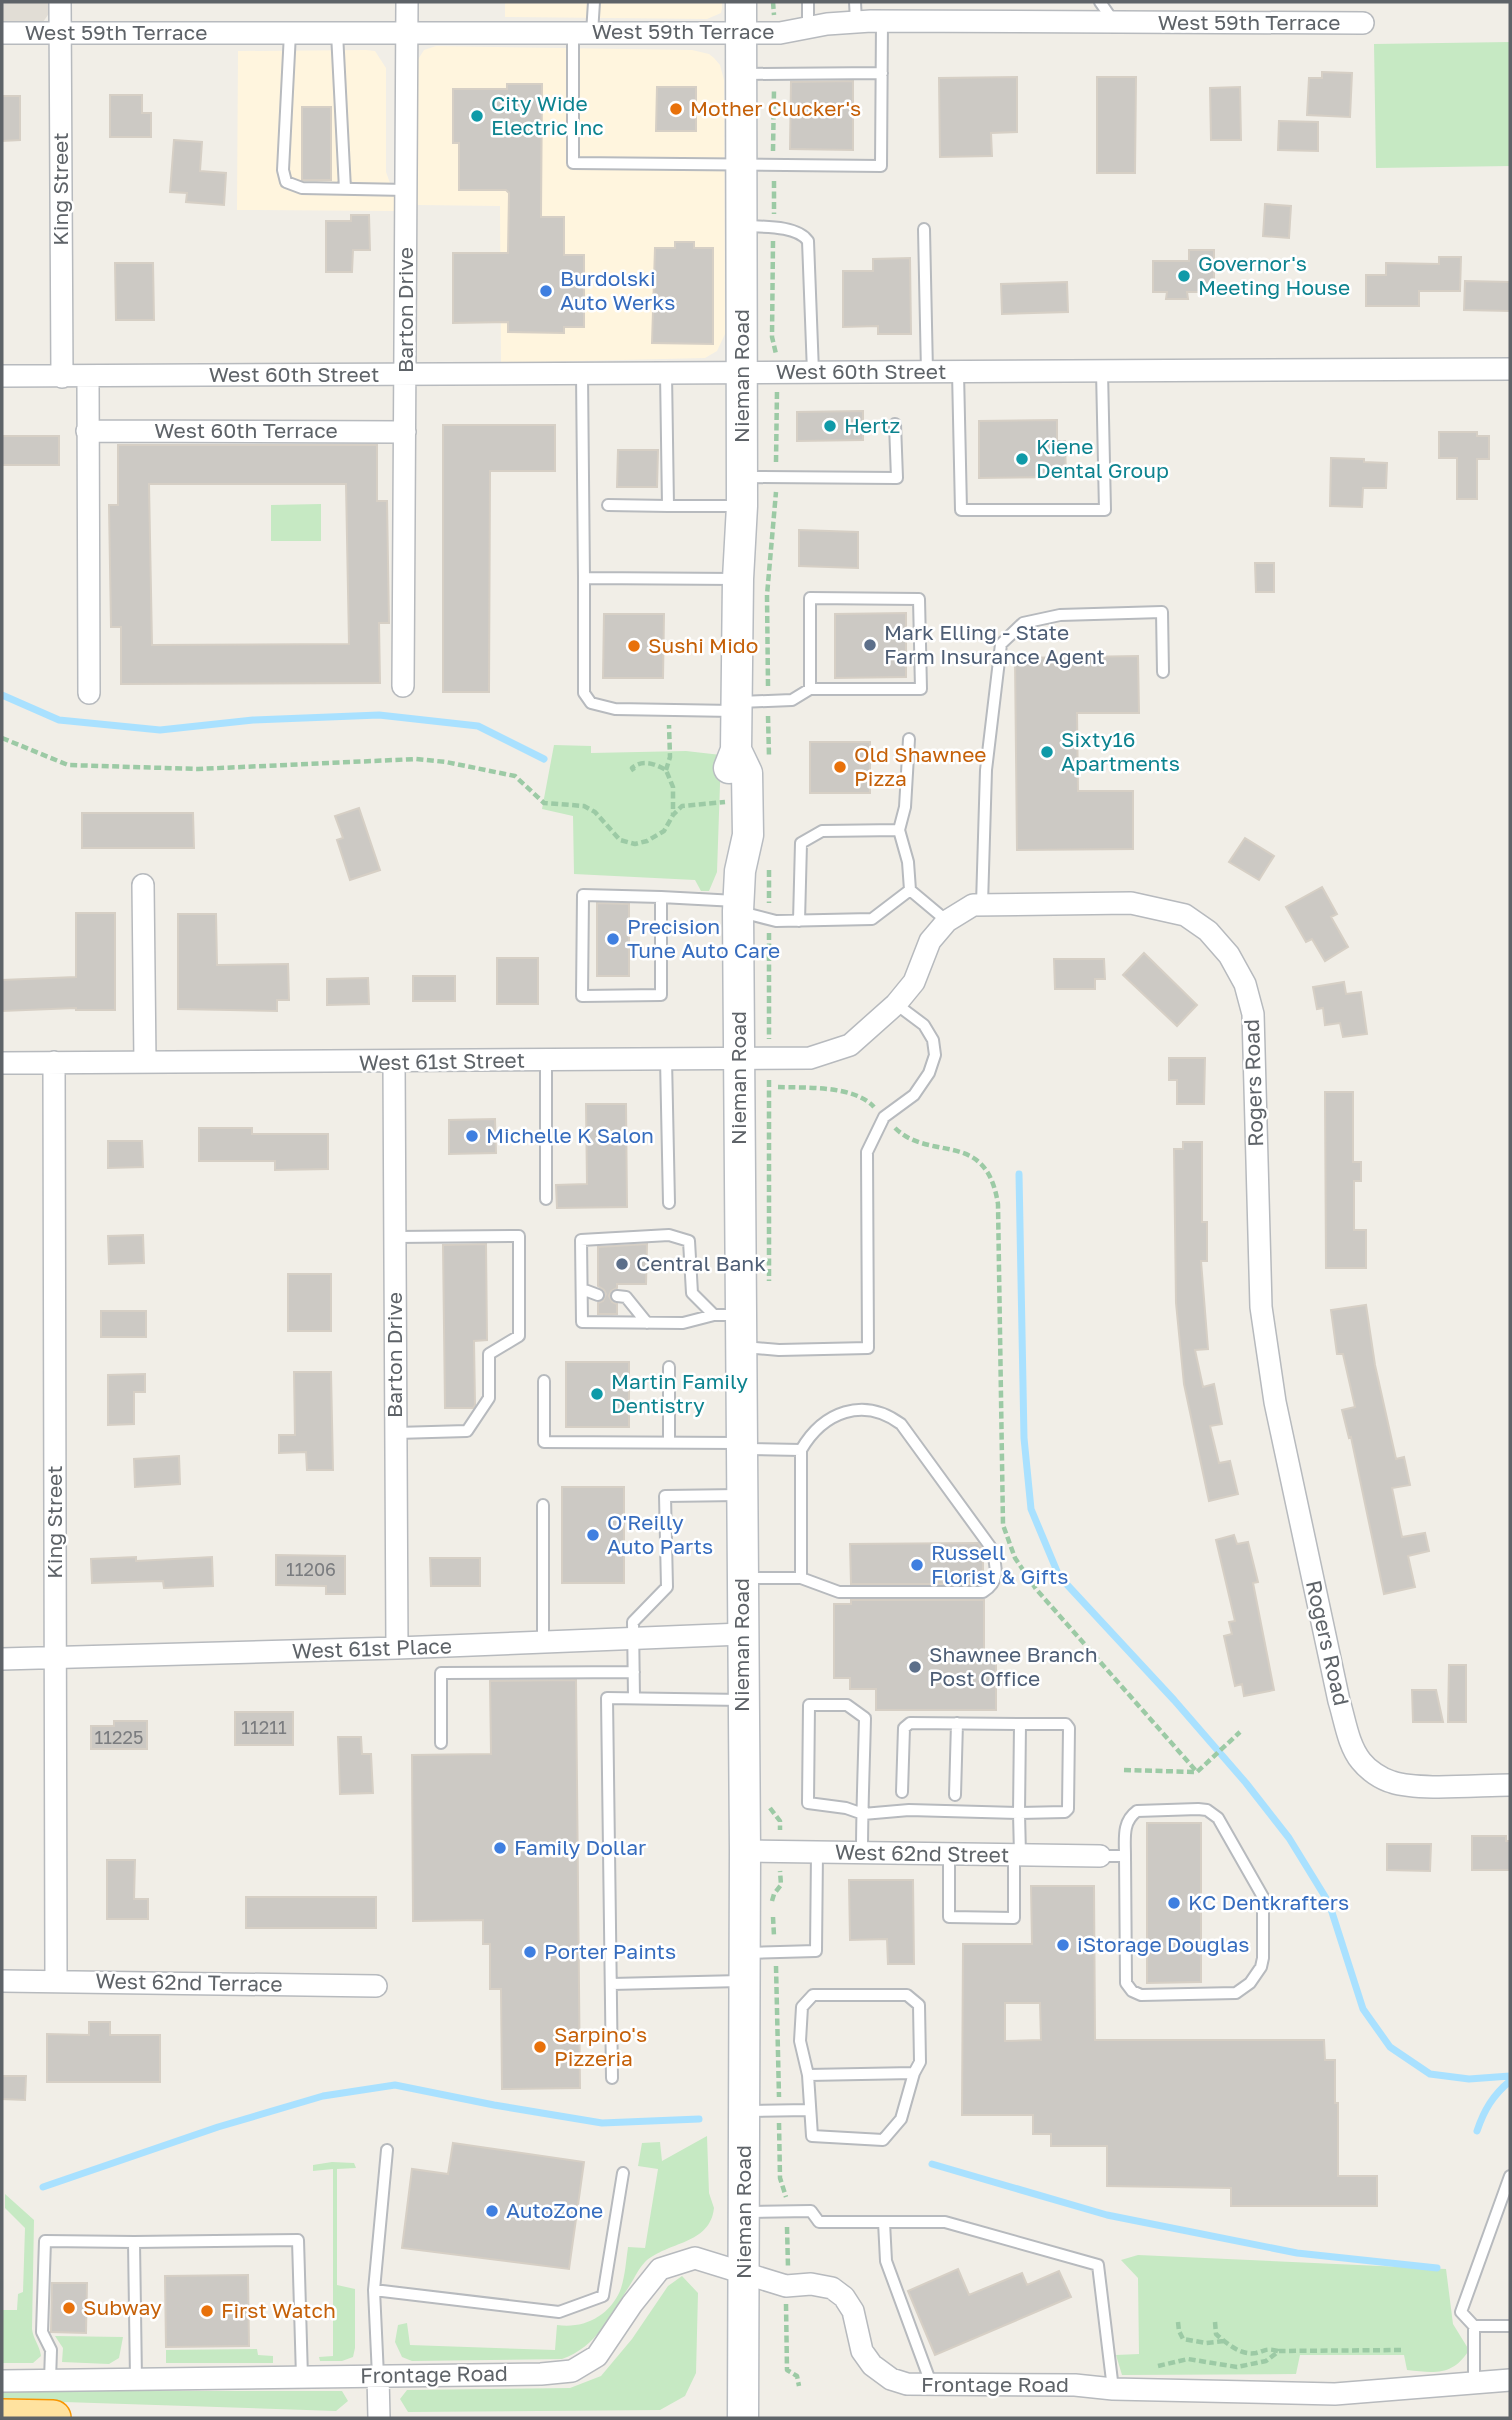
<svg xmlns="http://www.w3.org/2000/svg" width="1512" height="2420" font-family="'Golos Text',sans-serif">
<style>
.commercial{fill:#fff5de}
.education{fill:#e1ddd5}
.green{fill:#c6e9c3}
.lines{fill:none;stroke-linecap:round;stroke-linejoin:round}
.stream{stroke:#a9e1ff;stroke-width:7}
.building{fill:#ccc9c4;stroke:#d6cfc5;stroke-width:2;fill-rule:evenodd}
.service-casing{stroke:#b7babe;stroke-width:14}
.minor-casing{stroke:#b7babe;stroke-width:24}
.secondary-casing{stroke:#b8bcc1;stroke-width:33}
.trunk-casing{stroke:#f89600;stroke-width:38}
.path{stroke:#9ccaa5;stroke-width:4.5;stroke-dasharray:7 3.5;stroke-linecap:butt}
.service{stroke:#fff;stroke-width:10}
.minor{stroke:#fff;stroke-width:21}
.secondary{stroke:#fff;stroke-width:30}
.trunk{stroke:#ffe29f;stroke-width:35}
.food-dot{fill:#e8710a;stroke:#fff;stroke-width:2.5}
.culture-dot{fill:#0f9aa8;stroke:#fff;stroke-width:2.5}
.shop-dot{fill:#3f7fe0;stroke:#fff;stroke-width:2.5}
.service-dot{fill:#5c6f8a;stroke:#fff;stroke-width:2.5}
.labels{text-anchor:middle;stroke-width:5;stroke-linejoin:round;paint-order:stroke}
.number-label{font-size:18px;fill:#7a7c7f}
.street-label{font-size:21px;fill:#5e6368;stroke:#fff}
.culture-label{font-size:21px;fill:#0d838f;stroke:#fff;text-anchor:start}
.food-label{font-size:21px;fill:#c56008;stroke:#fff;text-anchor:start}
.shop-label{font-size:21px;fill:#366cbe;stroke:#fff;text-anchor:start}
.service-label{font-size:21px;fill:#4e5e75;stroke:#fff;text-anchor:start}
</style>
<rect width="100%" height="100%" fill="#f1eee7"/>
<path class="commercial" d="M505,2h217v6l-1,5 -14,6 -202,-2z
M436,46l256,4 17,4 5,4 6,7 4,15 1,254 -8,17 -12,7 -204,5 -1,-157 -84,-1 1,-144 7,-11z
M366,50l9,1 11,17v104l14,39 -163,-1 1,-159z"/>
<path class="education" d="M2,2h48v10l-7,10 -11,4h-30z"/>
<path class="green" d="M1510,42v124l-134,2 -2,-124z
M321,504v37h-50v-36z
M554,745l37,1v7l95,-2 35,4 -4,117 -8,19h-8l-6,-11 -121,-6 -1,-58 -31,-7z
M707,2136l2,57 5,15c-4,37 -46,33 -69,54 -6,6 -10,15 -15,23 -20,31 -32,61 -68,74l-150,2 -10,-4 -7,-15 3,-17 9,-2 3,22 145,5 2,-25c27,4 52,-9 63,-34 5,-13 6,-30 8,-44l17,1 13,-79 -20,-3 4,-23 18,-1 2,19z
M332,2162l22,1 2,5 -19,1v116l18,4v59l-2,9 -11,4h-22l-1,-4 14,-1v-187l-20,2v-6z
M5,2194l29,26 -2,109c1,10 8,17 9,27l-8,7h-31v-53h15l1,-16 5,-2 2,-64 -20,-20z
M1138,2255l308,14 7,55 16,26c-16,26 -34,23 -62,20l-3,-15h-104l-4,19 -174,1 -6,-20 23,-1 -1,-76 -17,-18z
M682,2276l16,17 -2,80 -11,23 -25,14 -252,2 -8,-13 7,-9 163,-2 31,-12 31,-37 36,-53z
M55,2336l68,1 -4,21 -10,6 -47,-2 1,-14z
M257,2349l1,6 15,1v7h-107v-13z
M2,2391h340l6,10 -12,10 -334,-11z"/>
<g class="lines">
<path class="stream" d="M2,695l57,25 101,10 93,-10 126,-5 99,11 66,33
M1019,1174l5,264 7,71 28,67 115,124 72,83 43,55 40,65 34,106 27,38 40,27 39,5 41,-3
M1477,2131c7,-21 16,-36 33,-50
M932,2164l175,51 190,38 140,15
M43,2187l175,-60 105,-31 72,-11 99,20 108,18 97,-4"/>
</g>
<path class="building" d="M1322,72l30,1 -2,44 -43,-2 2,-37h13z
M1017,77v55l-26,1 1,23 -52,1 -1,-79z
M1097,77h39l-1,96h-38z
M853,81v69l-63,-1 1,-67z
M507,84h35l-1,133h23v38h20v72h-20v6l-56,-1v-10l-55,1v-70h55l1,-60 -3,-3h-47v-47h-6v-54h54z
M657,87h39v44h-40z
M1240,87l1,53h-30l-1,-52z
M110,95h32v18h9v24h-41z
M2,96h18v44l-18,1z
M302,107h29v73h-29z
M1279,121l39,1v29l-40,-1z
M174,140l28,2 -2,29 26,2 -2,32 -38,-3 1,-9 -17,-1z
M1265,204l26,2 -2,32 -26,-2z
M351,215h18l1,35h-17l-1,22h-26v-51h25z
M675,242h19v6h19v96l-61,-1 3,-95h20z
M1189,250h25v42h-27l1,7h-22l1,-7h-14v-31h36z
M1439,257h22l-1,34h-41v15h-53v-31h20v-12l53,1z
M910,258l1,76h-33v-8l-35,1v-56h30v-12z
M115,263h38l1,57h-38z
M1465,281l45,1v29l-46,-1z
M1067,282l1,30 -66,2 -1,-30z
M863,411v29l-66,1v-29z
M1057,420v21h8l1,36 -87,1v-57z
M443,425h112v46h-65l-1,221h-46z
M1439,432h38v4h12v23h-12v40h-20v-41h-18z
M2,436h57v29h-57z
M118,445h259v56h10l2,122h-10l1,60 -259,1v-57h-10l-2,-122h9zM149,484h197l3,160 -197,1z
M618,450h40l-1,37h-40z
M1331,458l33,1v3l23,1 -1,25h-23l-1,19 -32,-1z
M799,530l59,2v36l-59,-2z
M1255,563h19v29h-18z
M906,613v64l-71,1v-64z
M604,614h60l-1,64h-60z
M1138,656l1,57h-62l1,78h55v58l-116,1 -2,-192z
M810,742h60v51h-60z
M359,808l21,62 -30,10 -13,-40 6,-2 -8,-22z
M82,813h111l1,35h-112z
M1245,838l29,18 -15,24 -30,-18z
M1322,887l15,27 -6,3 17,30 -23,14 -13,-22 -6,3 -20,-35z
M597,903l32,1v72h-32z
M76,913h39v97h-39v-2l-74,3v-31l74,-3z
M178,914h38l1,51 71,-1 1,36h-12v11l-99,-2z
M1144,953l53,52 -20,21 -54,-51z
M497,958h41v46h-41z
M1054,959h50l1,20h-10v10h-40z
M413,976h42v25h-42z
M368,978l1,26 -42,1v-26z
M1344,982l2,12 15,-2 6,42 -24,3 -3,-14 -15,2 -2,-17 -6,1 -4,-22z
M1169,1058h36l-1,46h-27v-24h-8z
M1325,1092h28v70h8v19h-7v49h12v38h-40z
M586,1104h40l1,103 -70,1 -1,-23 31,-1z
M495,1119l1,34 -47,1v-34z
M199,1128h53v6h76v35l-53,1v-9h-76z
M108,1141h34l1,26 -35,1z
M1183,1142h19v80h5v39h-6l7,88 -13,1 8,37 11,-3 8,40 -12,2 9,37 11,-2 8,33 -29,7 -25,-117 -8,-81 -2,-154h9z
M143,1235l1,28 -35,1 -1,-28z
M486,1244l1,96 -13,1 1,64 -2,3h-28l-2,-163z
M647,1244l-1,40h-29v4l-6,3 -2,5 3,6 5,2v10h-19v-11l5,-2 3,-7 -2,-4 -6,-4v-39z
M288,1274h43v57h-43z
M1366,1305l9,60 21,94 8,-2 6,28 -18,3 10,49 23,-4 4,18 -21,5 7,31 -31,7 -33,-157 -2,1 -7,-28 13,-3 -12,-53h-6l-6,-44z
M101,1311h45v26h-45z
M566,1362h63v65h-63z
M294,1372h37l2,98h-26l-1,-18 -27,1v-18h16z
M145,1374v18h-11v32l-26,1v-50z
M179,1456l1,28 -45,3 -1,-28z
M562,1487h62v96h-62z
M1234,1535l3,9 11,-2 10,40 -5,1 21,107 -30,6 -2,-12 -7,2 -11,-50 8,-2 -3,-12 6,-1 -19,-81z
M978,1543l5,7v32l-3,2h-129l-1,-40z
M276,1555l69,1v38h-19v-8l-50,-1z
M136,1557v4l76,-4 1,29 -49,2 -1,-7 -71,2 -1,-24z
M430,1558h50v28h-49z
M851,1600h133v56h12v54h-120v-21h-26v-11h-16v-74h17z
M1449,1665h17v57h-18z
M576,1680l4,408 -78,1 -1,-100h-11v-45h-7v-24l-70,1 -1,-166 79,-1 -1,-73z
M1412,1690h24l7,32h-30z
M235,1712h58v33h-58z
M114,1721h33v28h-56v-23h23z
M338,1737h23l1,17h9l2,39 -33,1z
M1147,1823h54v159l-54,1z
M1472,1836h34v5h4v29h-38z
M1387,1844h44l-1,27 -43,-1z
M107,1860h28l-1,39h14v20h-41z
M849,1880h64l1,84h-26l-1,-25 -37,1z
M1031,1886h63l1,154h229l1,20h10v43h3v73h39v30h-146v-18l-124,-2v-40h-56v-12h-18v-19h-71l1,-171h69zM1005,2003h35l1,37 -36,1z
M246,1897h130v31h-130z
M89,2022h21v13h50v47h-113v-48l42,1z
M2,2076h24l-1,24 -23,-1z
M453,2143l131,19 -15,107 -167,-21 10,-79 36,5z
M958,2269l11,26 53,-22 5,12 32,-14 12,26 -136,58 -27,-64z
M248,2275l1,71 -83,1 -1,-71z
M52,2283h35l-1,50 -35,-1z"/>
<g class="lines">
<defs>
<path id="service" d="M808,2v26
M855,2l1,20
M1100,2l14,20
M290,33l-7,137 3,12 16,6 105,2
M337,33l8,156
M573,33v130l308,3 1,-145
M592,33l2,-31
M745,74l137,-1
M744,226c18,1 53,-1 64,15l5,131
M924,229l3,143
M958,372l3,138h144l-3,-139
M666,373l2,133h71
M582,374l2,204 153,1
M745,477l152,1 -2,-54
M608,505l60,1
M584,578v115l7,10 24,6 119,2
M740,702l52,-2 18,-11h111l-2,-90 -109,-1v91
M909,739l-4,68 -6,23 9,32 2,28
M661,897l-78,-2 -1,101 79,-1v-98l75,4
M982,904l4,-134 15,-126 22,-21 37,-8 102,-3 1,60
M741,912l35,9 96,-2 38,-29 37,31
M799,921l2,-78 21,-12 77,-1
M666,1059l3,144
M546,1061v138
M395,1237l124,-1v100l-30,18v44l-22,33 -71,2
M582,1289l16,6
M617,1296l9,1 21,26
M714,1315l-22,-22 -3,-52 -20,-6 -88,5 1,82 101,1 31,-8h25
M744,1347l35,3 89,-2 -1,-196 17,-35 30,-22 15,-22 6,-18 -2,-15 -9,-15 -28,-21
M669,1367v76
M544,1381v61l195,1
M744,1449l57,1v128h-56
M801,1450c22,-38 62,-54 100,-26l91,125c4,18 9,32 -9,43h-144l-38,-14
M543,1505v137
M634,1698l-1,-76 34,-35 -2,-91 74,-1
M441,1743v-70l193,-1
M902,1792l2,-64 6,-5 110,1 -1,89 46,-1 3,-3 1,-81 -3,-4h-46
M955,1795l2,-72
M862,1852c0,-44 2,-89 3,-134l-18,-13h-38l-1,98 38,5 17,6 46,-4 110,3 1,42
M949,1854v63l65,1v-63
M1100,1856h25l1,127 6,8 9,4 95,-2 14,-10 11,-16 2,-9v-61l-45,-79 -11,-8 -9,-1 -61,2c-15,11 -12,27 -12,45
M747,1953l69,-2 1,-99
M611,1984l130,-3
M808,2075l106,-2 -13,46 -18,21 -71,-4 -4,-61 -8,-34 2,-34 11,-12h94l12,10 1,57 -6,11
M612,2078l-5,-380 136,2
M747,2111l62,-1
M747,2212l64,-1 8,11h126l153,43 15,124
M884,2222l2,39 46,125
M134,2242l164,-2 4,137
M374,2290l13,-140
M1474,2326h36
M378,2376l-4,-86 185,22 44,-16 20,-123
M50,2380l1,-30 -9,-18 3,-91 89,1 2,137
M1474,2382v-56l-13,-14 49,-136"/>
<path id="minor" d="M60,2l2,375
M2,33h778l47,-9 44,-3 492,2
M2,376l1508,-7
M88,377l1,316
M87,431l318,1
M403,686l4,-684
M143,885l2,177
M54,1062l2,919
M394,1062l3,586
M2,1063l808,-5 40,-13 46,-41 18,-22 16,-41 17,-20 26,-16 158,-2 54,12 23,16 21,24 16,29 8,30 8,293 14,95 64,299c6,19 9,44 22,60 7,9 20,18 31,21 27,9 88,3 118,3
M2,1659l395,-11 345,-14
M745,1851l355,5
M2,1981l374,5
M378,2376l1,42
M2,2381l539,-7 31,-3 25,-15 35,-52 28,-35 35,-11 91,28 25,-2 21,4 12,9 9,14 9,40 10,14 19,14 16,5 168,1 38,4 222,5 175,-14"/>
<path id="secondary" d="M736,750l11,23 1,62 -8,36 -2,40 7,940 -2,567
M729,768l7,-18 2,-171 4,-73 -1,-504"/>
<path id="trunk" d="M2,2417l51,1"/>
</defs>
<use href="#service" class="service-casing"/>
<use href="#minor" class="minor-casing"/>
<use href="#secondary" class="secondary-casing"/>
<use href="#trunk" class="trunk-casing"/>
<path class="path" d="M773,2l1,13
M773,151l1,-61
M774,181v33
M773,241l-1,96 4,17
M776,462l1,-71
M768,686l-1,-91 9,-103
M768,716l1,40
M2,738l66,27 130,4 218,-10 30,3 69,14 29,27 40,3 11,6 25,28 15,4 12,-3 17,-10 9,-16 9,-9 43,-4
M666,770l4,-13 -1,-32
M634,771l-2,-3c11,-9 23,-4 34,2l7,17v27
M769,870v33
M769,933v106
M769,1080v201
M778,1087c27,1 76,-2 96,20
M895,1128c36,35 91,0 103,76l5,321 12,33 21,31 161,183
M1124,1770l73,2 43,-40
M770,1808l10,13v9
M772,1901l2,-7 7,-9 -1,-14
M773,1917l1,19
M776,1966l3,131
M779,2123l1,55 6,19
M787,2227l1,40
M786,2304l1,66 10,6 2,10
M1178,2322l1,9 4,8 23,4 18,-2
M1215,2322l1,12c10,9 25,22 40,19 11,-3 10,-5 22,-2
M1158,2366l30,-7 49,8 29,-6 13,-10 124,-1"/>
<use href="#service" class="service"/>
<use href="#minor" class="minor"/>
<use href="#secondary" class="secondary"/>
<use href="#trunk" class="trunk"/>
</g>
<g class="food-dot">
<circle cx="676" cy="109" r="7"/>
<circle cx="634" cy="646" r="7"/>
<circle cx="840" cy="767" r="7"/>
<circle cx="540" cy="2047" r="7"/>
<circle cx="69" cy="2308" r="7"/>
<circle cx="207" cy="2311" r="7"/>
</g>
<g class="culture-dot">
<circle cx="477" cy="116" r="7"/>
<circle cx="1184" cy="276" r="7"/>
<circle cx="830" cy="426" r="7"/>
<circle cx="1022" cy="459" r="7"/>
<circle cx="1047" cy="752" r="7"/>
<circle cx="597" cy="1394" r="7"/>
</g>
<g class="shop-dot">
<circle cx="546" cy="291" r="7"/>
<circle cx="613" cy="939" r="7"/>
<circle cx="472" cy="1136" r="7"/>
<circle cx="593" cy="1535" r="7"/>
<circle cx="917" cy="1565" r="7"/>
<circle cx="500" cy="1848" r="7"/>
<circle cx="1174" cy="1903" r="7"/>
<circle cx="1063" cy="1945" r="7"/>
<circle cx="530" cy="1952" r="7"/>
<circle cx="492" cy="2211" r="7"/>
</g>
<g class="service-dot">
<circle cx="870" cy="645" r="7"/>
<circle cx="622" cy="1264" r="7"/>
<circle cx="915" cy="1667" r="7"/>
</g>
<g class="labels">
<g class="number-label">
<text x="311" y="1576">11206</text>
<text x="264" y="1734">11211</text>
<text x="119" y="1744">11225</text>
</g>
<g class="street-label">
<text x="1249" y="30">West 59th Terrace</text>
<text x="683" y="39">West 59th Terrace</text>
<text x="116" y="40">West 59th Terrace</text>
<text transform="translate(61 189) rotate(-90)" y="7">King Street</text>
<text transform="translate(406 310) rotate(-90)" y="7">Barton Drive</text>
<text x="861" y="379">West 60th Street</text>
<text x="294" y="382">West 60th Street</text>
<text transform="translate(742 376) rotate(-90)" y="7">Nieman Road</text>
<text x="246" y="438">West 60th Terrace</text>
<text transform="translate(442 1062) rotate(-1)" y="7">West 61st Street</text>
<text transform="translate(739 1078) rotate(-90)" y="7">Nieman Road</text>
<text transform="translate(1254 1083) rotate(-92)" y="7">Rogers Road</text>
<text transform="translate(395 1355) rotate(-90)" y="7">Barton Drive</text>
<text transform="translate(55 1522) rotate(-90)" y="7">King Street</text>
<text transform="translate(1327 1643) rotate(77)" y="7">Rogers Road</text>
<text transform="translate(742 1645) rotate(-90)" y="7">Nieman Road</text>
<text transform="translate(372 1649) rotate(-2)" y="7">West 61st Place</text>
<text transform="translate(922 1854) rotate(1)" y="7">West 62nd Street</text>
<text transform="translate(189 1983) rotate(1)" y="7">West 62nd Terrace</text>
<text transform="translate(744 2212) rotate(-90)" y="7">Nieman Road</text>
<text transform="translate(434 2375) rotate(-1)" y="7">Frontage Road</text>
<text x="995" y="2392">Frontage Road</text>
</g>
<g class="culture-label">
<text x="491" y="111">City Wide<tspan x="491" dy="24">Electric Inc</tspan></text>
<text x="1198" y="271">Governor's<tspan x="1198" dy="24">Meeting House</tspan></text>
<text x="844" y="433">Hertz</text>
<text x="1036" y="454">Kiene<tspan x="1036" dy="24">Dental Group</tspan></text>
<text x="1061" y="747">Sixty16<tspan x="1061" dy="24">Apartments</tspan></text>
<text x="611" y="1389">Martin Family<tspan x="611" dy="24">Dentistry</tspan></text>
</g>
<g class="food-label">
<text x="690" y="116">Mother Clucker's</text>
<text x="648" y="653">Sushi Mido</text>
<text x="854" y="762">Old Shawnee<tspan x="854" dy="24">Pizza</tspan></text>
<text x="554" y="2042">Sarpino's<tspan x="554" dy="24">Pizzeria</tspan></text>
<text x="83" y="2315">Subway</text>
<text x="221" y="2318">First Watch</text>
</g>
<g class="shop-label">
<text x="560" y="286">Burdolski<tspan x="560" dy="24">Auto Werks</tspan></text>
<text x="627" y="934">Precision<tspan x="627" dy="24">Tune Auto Care</tspan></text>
<text x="486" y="1143">Michelle K Salon</text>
<text x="607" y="1530">O'Reilly<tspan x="607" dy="24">Auto Parts</tspan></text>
<text x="931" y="1560">Russell<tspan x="931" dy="24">Florist &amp; Gifts</tspan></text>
<text x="514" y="1855">Family Dollar</text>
<text x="1188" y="1910">KC Dentkrafters</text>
<text x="1077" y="1952">iStorage Douglas</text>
<text x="544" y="1959">Porter Paints</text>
<text x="506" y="2218">AutoZone</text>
</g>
<g class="service-label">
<text x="884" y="640">Mark Elling - State<tspan x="884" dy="24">Farm Insurance Agent</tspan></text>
<text x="636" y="1271">Central Bank</text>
<text x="929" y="1662">Shawnee Branch<tspan x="929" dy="24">Post Office</tspan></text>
</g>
</g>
<rect width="1512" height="2420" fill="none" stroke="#5e6368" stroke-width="7"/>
</svg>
